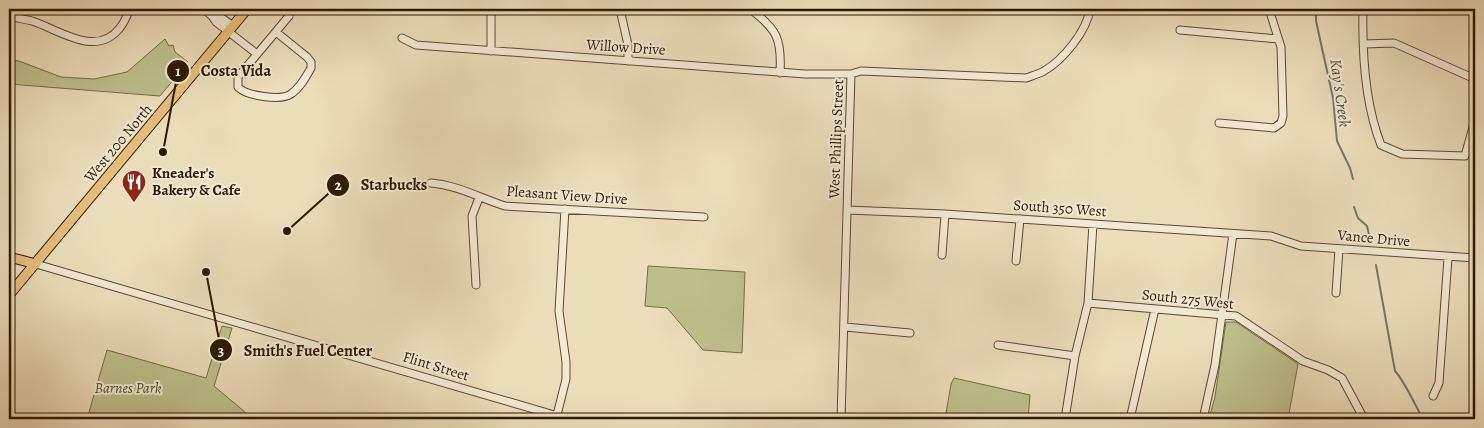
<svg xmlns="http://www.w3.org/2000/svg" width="1484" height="428" font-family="Alegreya,serif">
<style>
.green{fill:#bdbf8b;stroke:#766c46}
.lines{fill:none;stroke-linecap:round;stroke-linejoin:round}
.stream{stroke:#6f7a6e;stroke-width:2}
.minor-casing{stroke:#5d4a2e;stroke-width:9}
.major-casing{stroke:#2e1900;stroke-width:11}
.minor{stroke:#f2e9d2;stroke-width:7}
.major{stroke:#e6be7c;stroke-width:9}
.labels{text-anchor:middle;stroke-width:4;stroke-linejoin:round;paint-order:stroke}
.street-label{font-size:15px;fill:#2e1900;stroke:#f2e9d2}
.poi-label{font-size:15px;font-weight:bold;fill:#2e1900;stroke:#f2e9d2;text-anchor:start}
.park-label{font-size:15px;font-style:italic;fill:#594b2a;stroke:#f2e9d2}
.water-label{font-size:16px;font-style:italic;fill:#545140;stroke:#f2e9d2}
.leader{fill:none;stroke:#2e1900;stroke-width:2}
.callout-dot{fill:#2e1900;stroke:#f2e9d2;stroke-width:2}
.mark-label{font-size:15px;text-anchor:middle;font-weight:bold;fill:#fff}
.callout-label{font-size:16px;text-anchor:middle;font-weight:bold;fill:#2e1900;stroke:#f2e9d2;stroke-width:4;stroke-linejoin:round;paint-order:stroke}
</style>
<rect width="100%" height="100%" fill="#ebddb9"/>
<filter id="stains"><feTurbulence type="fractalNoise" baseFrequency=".004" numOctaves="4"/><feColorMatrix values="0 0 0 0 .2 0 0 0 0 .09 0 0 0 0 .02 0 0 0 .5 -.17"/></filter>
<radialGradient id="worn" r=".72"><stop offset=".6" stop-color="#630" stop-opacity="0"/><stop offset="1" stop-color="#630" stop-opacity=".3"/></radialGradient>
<path class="green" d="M165,39l4,7 4,-1 2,7 13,10 -28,34 -151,-12v-24l10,1 42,16 33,2 33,-7z
M648,266l97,6 -3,81 -39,-3 -36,-42 -22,-2z
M1226,322h10l62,42 -10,55h-79l6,-22z
M222,326l10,2 -18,58 38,32 6,1h-171l20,-69 99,28z
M954,378l76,17 -2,24h-83l6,-35z"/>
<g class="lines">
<path class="stream" d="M1316,9v12l17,77 4,43 13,27 3,11
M1354,207l4,11 9,8 4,17
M1376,265l19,106c10,11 20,34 28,48"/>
<defs>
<path id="minor" d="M204,9l8,7 4,6 41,32
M491,9v42
M620,9l8,36v16
M750,9c27,20 32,30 30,64
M1363,9c-1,44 2,95 18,136l21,9 63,2 10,-36
M9,16c7,2 15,3 23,5 26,8 63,37 87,8 5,-5 8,-14 11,-20
M212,16h7l14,10
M1180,30l98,9
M276,32l31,25 4,5v6c-5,9 -11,20 -20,26 -10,7 -45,2 -53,-7v-10l51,-61
M402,38l14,7 389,29h46l10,-3 165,7c5,-2 13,-4 18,-7 19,-11 43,-40 46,-62
M1364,44l30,-1 81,36
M1219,123l55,5 7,-5 2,-7 -2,-69 -12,-38
M431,183c26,2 49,15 74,23l199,11
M847,210l98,4 326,22 30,10 174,12
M942,255l3,-41
M1016,261l4,-42
M36,264l532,155
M476,285l-4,-69 7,-18
M1336,293l3,-44
M1088,303l148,13 67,45 25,9 14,8 22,41
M845,327l65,6
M998,345l77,11
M1433,396l6,-13 9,-125
M556,419l10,-40v-17l-7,-51 6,-102
M841,419l10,-345
M1065,419l10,-63 13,-53 5,-79
M1130,419l25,-110
M1203,419l12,-54 18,-131"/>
<path id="major" d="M9,257l27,7
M9,295l238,-286"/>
</defs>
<use href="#minor" class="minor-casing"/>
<use href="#major" class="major-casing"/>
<use href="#minor" class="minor"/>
<use href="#major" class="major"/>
</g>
<defs>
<symbol id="restaurant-pin" viewBox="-11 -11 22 30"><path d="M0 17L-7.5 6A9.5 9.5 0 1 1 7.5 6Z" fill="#8f2418" stroke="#f2e9d2"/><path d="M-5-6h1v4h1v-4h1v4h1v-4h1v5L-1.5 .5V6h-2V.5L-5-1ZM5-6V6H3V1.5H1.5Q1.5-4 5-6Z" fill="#fff"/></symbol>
</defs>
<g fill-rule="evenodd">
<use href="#restaurant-pin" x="120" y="168" width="28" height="38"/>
</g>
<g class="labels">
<g class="street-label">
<text transform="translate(626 47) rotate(4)" y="5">Willow Drive</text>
<text transform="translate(836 139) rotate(-88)" y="5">West Phillips Street</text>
<text transform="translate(118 143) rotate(-50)" y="5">West 200 North</text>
<text transform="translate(567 195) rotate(4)" y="5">Pleasant View Drive</text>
<text transform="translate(1060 208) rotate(4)" y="5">South 350 West</text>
<text transform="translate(1374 238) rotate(5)" y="5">Vance Drive</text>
<text transform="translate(1188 299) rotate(6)" y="5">South 275 West</text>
<text transform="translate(436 366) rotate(17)" y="5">Flint Street</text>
</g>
<g class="poi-label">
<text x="152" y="178">Kneader's<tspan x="152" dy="17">Bakery &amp; Cafe</tspan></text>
</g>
<g class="park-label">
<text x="128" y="393">Barnes Park</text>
</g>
<g class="water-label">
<text transform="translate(1341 93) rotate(82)" y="6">Kay's Creek</text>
</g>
</g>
<path class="leader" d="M163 152L178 71M287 231L338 185M206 272L221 350"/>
<g class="callout-dot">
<circle cx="163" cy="152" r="5"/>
<circle cx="287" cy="231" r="5"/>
<circle cx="206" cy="272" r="5"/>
<circle cx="178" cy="71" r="12"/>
<circle cx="338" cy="185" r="12"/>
<circle cx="221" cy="350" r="12"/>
</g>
<g class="mark-label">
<text x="178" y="76">1</text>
<text x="338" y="190">2</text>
<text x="221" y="356">3</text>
</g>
<g class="callout-label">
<text x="236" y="76">Costa Vida</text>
<text x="394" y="190">Starbucks</text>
<text x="308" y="356">Smith's Fuel Center</text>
</g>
<rect width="1484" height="428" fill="none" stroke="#ebddb9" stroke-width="30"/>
<rect x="10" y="10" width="1464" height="408" fill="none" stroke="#2e1900" stroke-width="2.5"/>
<rect x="15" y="15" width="1454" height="398" fill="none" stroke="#2e1900"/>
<rect width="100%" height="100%" filter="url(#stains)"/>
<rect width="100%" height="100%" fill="url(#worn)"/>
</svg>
